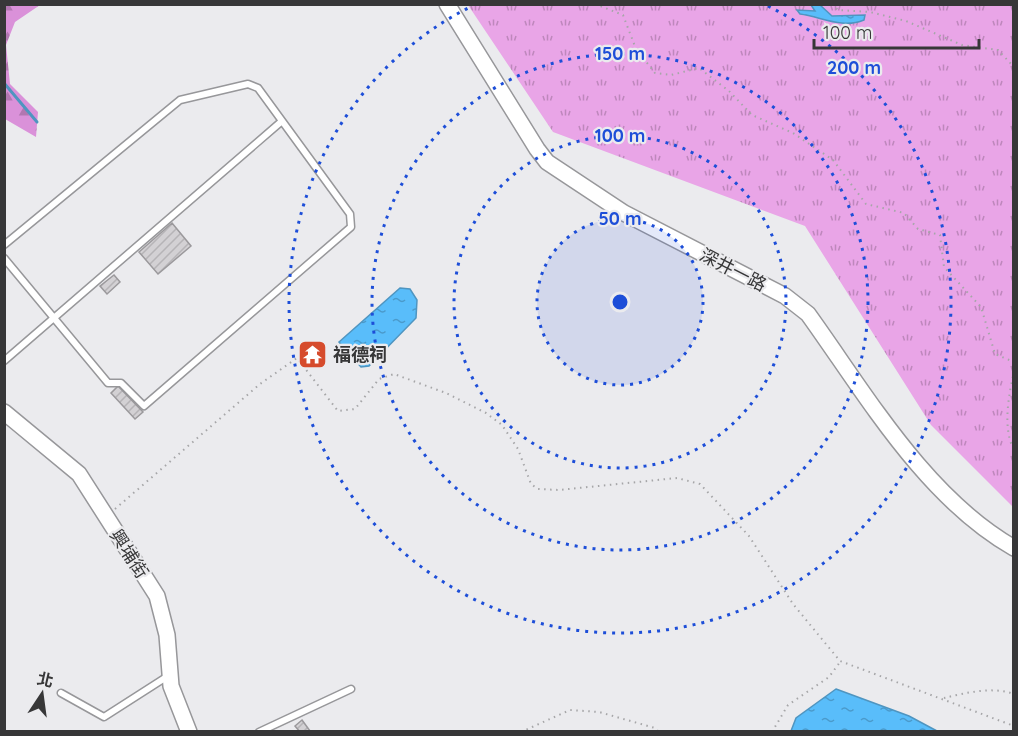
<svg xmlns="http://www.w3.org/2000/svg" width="1018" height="736" font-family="Quicksand,'Noto Sans TC',sans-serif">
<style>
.grass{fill:url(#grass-tufts)}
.forest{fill:url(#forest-firs)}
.water{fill:url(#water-ripples);stroke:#4f95c0;stroke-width:1.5}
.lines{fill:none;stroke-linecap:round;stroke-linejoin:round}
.stream{stroke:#4f95c0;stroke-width:3}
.building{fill:url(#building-hatch);stroke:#9b999c;stroke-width:1.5}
.service-casing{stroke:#97979a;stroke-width:9}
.tertiary-casing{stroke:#97979a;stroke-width:18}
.path{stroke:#a6a6a8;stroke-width:2;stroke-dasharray:1.5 4.5;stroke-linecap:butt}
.service{stroke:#fff;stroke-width:6}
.tertiary{stroke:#fff;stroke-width:15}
.ring{fill:none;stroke:#1d4ed8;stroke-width:3;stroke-dasharray:3 6}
.labels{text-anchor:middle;stroke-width:4.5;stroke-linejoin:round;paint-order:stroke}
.street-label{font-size:18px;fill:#373738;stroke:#ebebee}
.poi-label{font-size:18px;font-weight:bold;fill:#373738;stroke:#ebebee;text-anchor:start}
.centre{fill:#1d4ed8;stroke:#ebebee;stroke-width:3}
.ring-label{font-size:18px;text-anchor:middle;font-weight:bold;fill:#1d4ed8;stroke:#ebebee;stroke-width:4.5;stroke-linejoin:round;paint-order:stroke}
</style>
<defs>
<pattern id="grass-tufts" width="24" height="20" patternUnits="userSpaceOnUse" patternTransform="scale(1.5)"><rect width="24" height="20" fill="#e9a5e7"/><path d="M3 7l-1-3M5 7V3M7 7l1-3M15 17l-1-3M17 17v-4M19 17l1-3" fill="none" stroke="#be87bc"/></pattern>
<pattern id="forest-firs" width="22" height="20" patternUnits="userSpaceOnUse" patternTransform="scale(1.5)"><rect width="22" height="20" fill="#da91d9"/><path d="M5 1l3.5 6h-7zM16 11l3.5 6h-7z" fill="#b277b1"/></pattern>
<pattern id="water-ripples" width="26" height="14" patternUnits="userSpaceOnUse" patternTransform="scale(1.5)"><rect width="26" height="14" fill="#59bdfa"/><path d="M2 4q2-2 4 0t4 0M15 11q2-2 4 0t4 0" fill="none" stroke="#4a9acb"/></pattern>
<pattern id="building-hatch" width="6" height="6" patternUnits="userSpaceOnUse" patternTransform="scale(1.5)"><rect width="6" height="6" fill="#d3d1d4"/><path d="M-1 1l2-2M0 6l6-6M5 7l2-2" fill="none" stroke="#b6b4b7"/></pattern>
</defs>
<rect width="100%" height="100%" fill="#ebebee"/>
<path class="grass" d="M468,5h545v502l-82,-82 -126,-199 -252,-94z"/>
<path class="forest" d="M5,4l35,1 -25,17 -9,23 4,39 28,28 -2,25 -31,-18z"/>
<path class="water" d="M811,5h9l12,11 33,-1 -1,5c-22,9 -42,-3 -64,-6l-3,-4 18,1z
M400,288l10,1 7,11 -1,18 -47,48 -8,1 -22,-25z
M836,689l73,27 28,15h-146l5,-13z"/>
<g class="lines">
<path class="stream" d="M4,83l33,39"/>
</g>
<path class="building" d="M172,223l19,23 -33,28 -19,-22z
M114,275l6,7 -13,12 -7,-8z
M309,346l10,3 -4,15 -10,-3z
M118,386l25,26 -8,7 -24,-26z
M302,720l8,11 -1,1h-9l-5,-6z"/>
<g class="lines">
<defs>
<path id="service" d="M4,245l176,-145 68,-16 10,4 92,126 1,13 -207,179 -23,-23h-13l-104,-125
M4,361l278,-240
M61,693l43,24 64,-41
M259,732l92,-43"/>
<path id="tertiary" d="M447,4l90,145 10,13 77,51 161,83 23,18c59,82 117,183 206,234
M4,412l75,62 78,122 10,39 4,51 18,46"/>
</defs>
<use href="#service" class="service-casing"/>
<use href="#tertiary" class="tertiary-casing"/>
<path class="path" d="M595,4l28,11 13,34 19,24 16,2 28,-7 30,23 23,24 41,18 40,27 33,44 38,9 14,16 22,6 4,32 37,40 14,47 19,8
M832,4l6,6 32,2 36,9 56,24 36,5 16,17
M466,10l7,-6
M1014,371c-5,24 -12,56 0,79
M115,509l145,-125 37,-26 41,53 17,-2 24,-30 15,-5 52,19 40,20 16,12 16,24 13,35 7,5 21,1 118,-12 23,6 49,52 44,68 47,57 174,65
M944,698c21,-5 49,-12 70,-4
M521,732l49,-22 29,2 56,16 4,4
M772,732l16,-27 41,-28 11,-15"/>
<use href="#service" class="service"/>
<use href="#tertiary" class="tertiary"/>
</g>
<circle cx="620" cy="302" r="83" fill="#1d4ed8" fill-opacity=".12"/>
<g class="ring">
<circle cx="620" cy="302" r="83"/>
<circle cx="620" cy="302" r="166"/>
<circle cx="620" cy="302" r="248"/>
<path d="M768 6A331 331 0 1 1 472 6"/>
</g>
<defs>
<symbol id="temple-square" viewBox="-11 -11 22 22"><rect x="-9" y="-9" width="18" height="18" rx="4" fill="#d64b2c" stroke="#ebebee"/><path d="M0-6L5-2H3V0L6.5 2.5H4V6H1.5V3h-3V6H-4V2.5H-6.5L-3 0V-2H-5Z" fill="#fff"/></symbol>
</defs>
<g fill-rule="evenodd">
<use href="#temple-square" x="296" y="338" width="33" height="33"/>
</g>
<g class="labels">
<g class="street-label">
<text transform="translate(733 270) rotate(27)" y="6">深井一路</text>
<text transform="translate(129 554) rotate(57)" y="6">興埔街</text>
</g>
<g class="poi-label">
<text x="333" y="361">福德祠</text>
</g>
</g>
<circle cx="620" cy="302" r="9" class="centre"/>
<g class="ring-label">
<text x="620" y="60">150 m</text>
<text x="854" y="74">200 m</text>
<text x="620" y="142">100 m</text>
<text x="620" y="225">50 m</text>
</g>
<rect width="1018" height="736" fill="none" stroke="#373738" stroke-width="12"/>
<g transform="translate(42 694) rotate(13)" stroke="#ebebee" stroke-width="4.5" paint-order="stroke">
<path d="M0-4.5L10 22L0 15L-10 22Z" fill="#373738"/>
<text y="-9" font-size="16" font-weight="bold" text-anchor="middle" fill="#373738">北</text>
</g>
<path d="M814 39v9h165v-9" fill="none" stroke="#373738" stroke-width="3"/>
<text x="823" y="39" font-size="18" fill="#373738" stroke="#ebebee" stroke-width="4.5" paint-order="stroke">100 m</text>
</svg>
